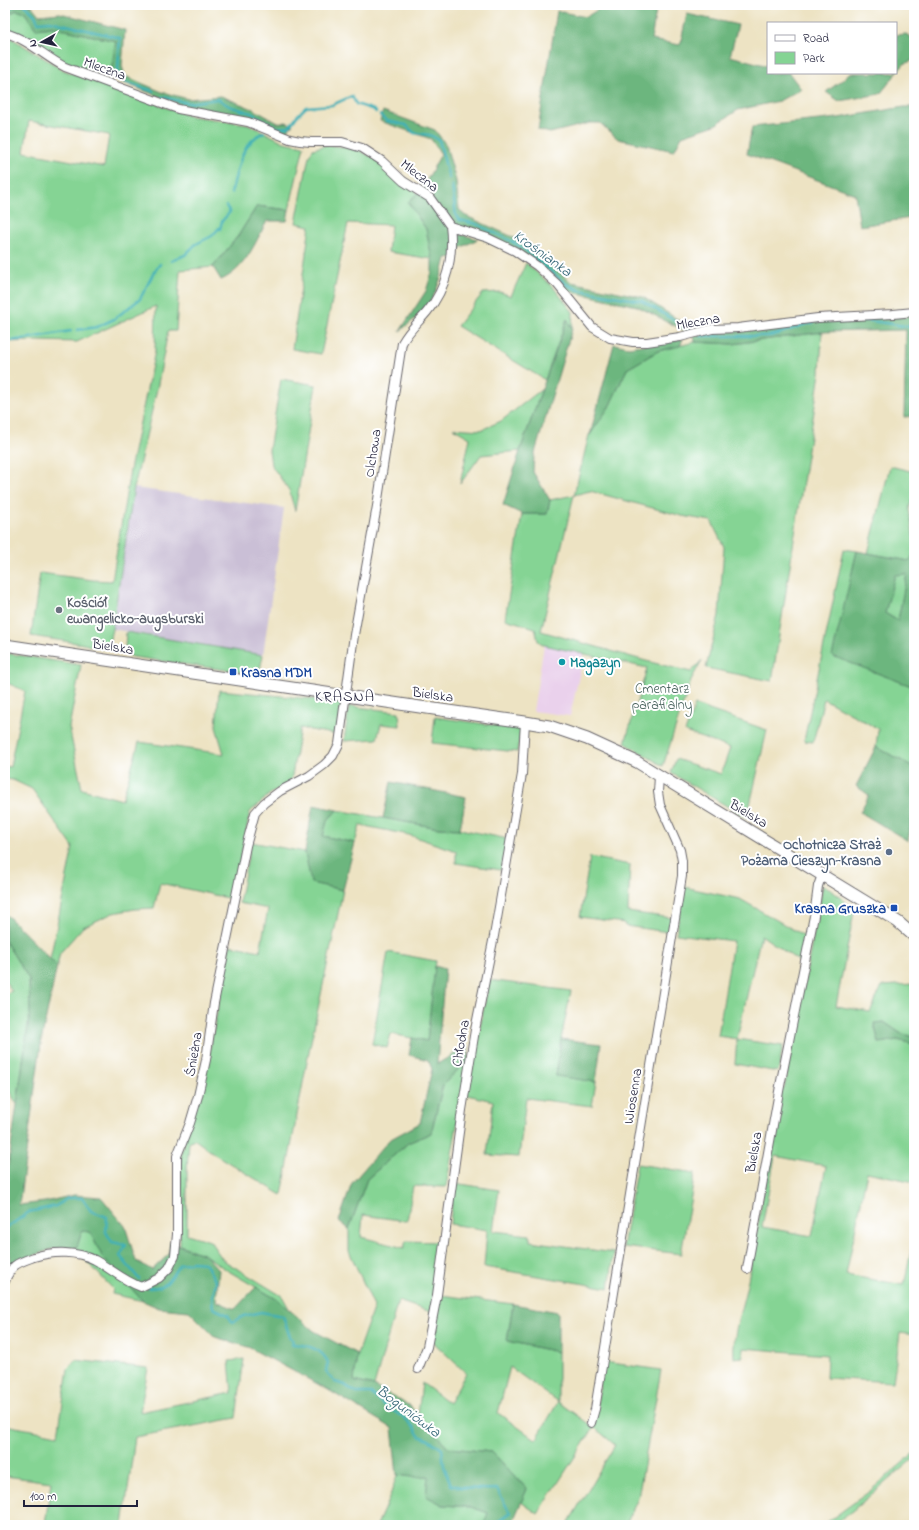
<svg xmlns="http://www.w3.org/2000/svg" width="919" height="1530" font-family="'Indie Flower',sans-serif">
<style>
.built{fill:#ead1ec}
.industrial{fill:#cabfd6}
.green{fill:#85d494;stroke:#547b68;fill-rule:evenodd}
.forest{fill:#6cb67e;stroke:#476c5c;fill-rule:evenodd}
.lines{fill:none;stroke-linecap:round;stroke-linejoin:round}
.stream{stroke:#3fb0b8;stroke-width:2.5}
.minor-casing{stroke:#69666b;stroke-width:10}
.tertiary-casing{stroke:#69666b;stroke-width:13}
.minor{stroke:#fff;stroke-width:8}
.tertiary{stroke:#fff;stroke-width:11}
.worship-dot{fill:#6b7280;stroke:#fff;stroke-width:1.5}
.culture-dot{fill:#0f9aa8;stroke:#fff;stroke-width:1.5}
.transit-dot{fill:#1a4fb4;stroke:#fff;stroke-width:1.5}
.service-dot{fill:#5c6f8a;stroke:#fff;stroke-width:1.5}
.labels{text-anchor:middle;stroke-width:4;stroke-linejoin:round;paint-order:stroke}
.street-label{font-size:14px;fill:#22223b;stroke:#fff}
.worship-label{font-size:14px;font-weight:bold;fill:#5b616d;stroke:#fff;text-anchor:start}
.culture-label{font-size:14px;font-weight:bold;fill:#0d838f;stroke:#fff;text-anchor:start}
.transit-label{font-size:14px;font-weight:bold;fill:#164399;stroke:#fff;text-anchor:start}
.park-label{font-size:14px;fill:#45605a;stroke:#fff}
.service-label{font-size:14px;font-weight:bold;fill:#4e5e75;stroke:#fff;text-anchor:end}
.water-label{font-size:15px;font-style:italic;fill:#2f6273;stroke:#fff}
.neighbourhood-label{font-size:15px;letter-spacing:1px;fill:#22223b;stroke:#fff}
</style>
<rect width="100%" height="100%" fill="#fff"/>
<filter id="ink" filterUnits="userSpaceOnUse"><feTurbulence type="fractalNoise" baseFrequency=".025" numOctaves="2"/><feDisplacementMap in="SourceGraphic" scale="8" xChannelSelector="R" yChannelSelector="G"/><feConvolveMatrix kernelMatrix="1 2 1 2 8 2 1 2 1" color-interpolation-filters="sRGB"/></filter>
<filter id="wash" filterUnits="userSpaceOnUse"><feTurbulence type="fractalNoise" baseFrequency=".012" numOctaves="4" result="noise"/><feDisplacementMap in="SourceGraphic" scale="16" xChannelSelector="R" yChannelSelector="G"/><feGaussianBlur stdDeviation="0.9" result="paint"/><feColorMatrix in="noise" values="0 0 0 0 0 0 0 0 0 0 0 0 0 0 0 0 0 1.4 0 .05"/><feComposite in="paint" operator="in"/></filter>
<g filter="url(#wash)">
<rect width="100%" height="100%" fill="#ede3c3"/>
<path class="built" d="M544,645l40,9 -14,62 -37,-5z"/>
<path class="industrial" d="M134,488l150,20 -21,147 -151,-26z"/>
<path class="green" d="M17,10l8,3 11,16 16,-2 64,14 -5,30 3,8 -54,-18 -41,-28 -14,-3v-14z
M5,37l6,1 52,32 126,46 59,8 36,18 20,4 -15,64 -32,-4 -19,30 -25,31 -33,3 -4,61h-8l-11,58 -23,99 -22,141 -4,19 -6,1 -19,-5 -52,-8 9,-63 53,7 19,1 18,-111 25,-119 1,-45 -79,36 -41,-1 -31,1zM29,121l80,14 -5,32 -80,-15z
M326,145l28,3 24,12 40,33 -10,9 18,27 6,30 -44,-7 3,-27 -43,-2 -27,131 -29,-5 18,-123 -14,-3 13,-67 4,-7z
M526,263l27,24 20,25 -1,17 -5,-10 -22,61 -88,-54 26,-33 17,-1 11,4z
M822,332l-2,41 -48,308 -66,-13 13,-53 5,-68 -13,-26 -29,-5 -92,-25 -16,4 -33,136 105,30 45,11 11,-12 -11,20 -28,86 -38,-23 22,-75 -103,-23 -6,-4 -3,-13 -30,-9 17,-105h25l3,-14 24,-5 15,-60 20,-28 18,-38 31,-18 37,-9 38,2z
M281,379l35,6 -21,126 -6,-21 -18,-25 -2,-15z
M542,389l-22,62 -39,4 -21,29 10,-46 -17,-10 28,2 20,-9z
M890,466l24,6v21l-5,16 5,32v13l-5,7 -41,-8z
M844,549l13,2 -24,105 81,31v80l-38,-20 2,-18 -54,-30 -11,43 -9,-1z
M895,574h12l-9,47 -13,-8z
M126,632l137,23 -3,15 -5,4 -122,-17 -5,-2 -3,-6z
M5,653l76,12 -12,62 13,62 40,11 17,-58 85,12 -8,-27 3,-37 124,12 -5,33 -38,-7 -9,54 -21,12 -20,18 -18,87 -72,-16 -6,25 -19,1 -22,4 -30,14 -23,26 -3,13 -7,-7 23,-112 -41,-58 -19,-9 -8,-1v-13l5,1 15,-76 -20,-9z
M695,705l72,25 -20,88 -76,-45 5,-14 45,15 9,-26 -45,-16z
M349,706l50,6 1,14 -19,-2 -4,15 -33,2z
M435,717l86,12 -4,23 -85,-9z
M337,810l102,18 21,1 48,10 -7,31 -45,-7v-12l-47,-16 -49,-10 -5,18 -32,-7 4,-15z
M251,842l54,10 7,31 31,7 -35,166 -26,139 -66,-40 -22,-16 -5,3 -2,28v64l23,7 13,19 59,36 9,16 -13,-12 -53,-31 -20,-14 -25,-10 1,-92 28,-99 21,-109 30,6 8,-42 -29,-6z
M590,857l40,8 -2,47 44,6 -4,14 -43,-6 -1,-3 -44,-6z
M823,885l19,13 12,14 -18,94 34,6 12,-26 32,-2v53l-14,-4 -16,-11 -10,2 5,19 18,-3 17,4v138l-47,-10 -21,103 58,10 10,-49v99l-14,-2 -7,49 -67,-4 1,-23 -84,-7v9l-9,1c-2,-26 9,-52 14,-78 12,-63 21,-127 33,-190l3,-1zM775,1156l51,10 -14,70 -50,-9z
M684,887l56,12 66,38 -6,25 -39,-27 -24,104 46,7 -5,26 -43,-8 2,-25 -19,-3 15,-95 -57,-7z
M5,941l24,38 1,33 -13,92 -12,-20v-90l7,-3 -7,-10z
M388,952l48,9 -9,80 -36,-7 -4,14 -15,-4z
M489,980l82,11 -10,48 -5,36 40,7 -4,24 -66,-8 -7,59 -32,-2 6,-54 -26,-6z
M469,1058l-23,129 -33,-1 -6,35 -44,-6 -2,22 43,11 2,-7 34,1 -9,70 -33,-11 -24,85 -20,-5 3,-27 17,-48 -25,-55v-22l18,-50 41,-36 23,-10 12,-48z
M637,1164l58,9 -14,81 -58,-7z
M454,1183l45,7 -6,41 37,4v6l84,12 -5,35 -125,-21 3,-37 -37,-6z
M82,1231l8,1 13,26 40,43 -31,-7 1,-5 -37,-39z
M440,1295l73,9 -6,37 51,11v50l35,25 11,-65 57,8 -23,128 -12,27h-59l48,-80 -21,-18 -56,87 -17,-12 6,-13 -35,-37 -43,-4 -31,-33 4,-32 27,20 17,-30 -34,-32zM510,1367l48,35 -22,38 -38,-27z
M244,1359l-8,59 -101,19 -12,88h-78l6,-43 -46,-6v-51l53,10 10,-66 7,-9 73,8 -8,44 92,-19 -3,-32z
M914,1453v5l-62,53 -19,14h-10l47,-34z
M397,1475l16,2 15,-1 15,29 28,2 18,6 -6,12h-106l13,-29z"/>
<path class="forest" d="M5,5h26l8,10 21,-2 65,17 -3,36 3,10 37,16 26,7 33,-3 32,13 25,14 8,-1 7,3 -7,7 -6,1 -29,-15 -65,-11 -72,-28 -3,-8 5,-30 -64,-14 -16,2 -11,-16 -8,-3 -12,6z
M605,5h52l-6,35 29,5 7,-31 51,11 -8,31 38,10v7h21l12,16 -22,12 -41,9 -23,15 -33,11 -8,15 -56,-12 -18,-16h-10l-40,10 -12,-3 19,-119 29,6z
M906,34l8,5v21l-10,4 -24,30 -41,7 -13,-9 19,-14 4,-5h47v-38z
M904,107h10v110l-4,1 -50,8 -5,-32 -108,-40 5,-27 86,-9z
M383,111l52,19 11,15 10,36 3,28 5,6 62,28 45,39 72,15 51,33 -9,1 -48,-25 -69,-15 -20,-20 -94,-47 1,9 23,6 -20,10 -2,8 -10,1c-4,17 -10,39 -22,52 -7,8 -16,14 -24,21l26,-40 6,-19v-13l-6,-30 -18,-27 14,-13 19,-35 -10,-15 -51,-18z
M257,206l32,4 -2,11h-20c-12,22 -22,49 -46,59l-8,-13 25,-31z
M914,315v101l-10,1 2,-87 -84,2 -89,12 -38,-2 -1,-7 161,-17 50,-1z
M567,319l5,10 -38,127 -1,16 17,28 -3,14h-25l-19,-9 17,-54z
M683,339l-3,7 -22,5 -31,18 -18,38 -19,28 24,-91 15,3z
M857,551l52,10 5,-7v133l-82,-31zM907,574l-9,46v1l-13,-8 10,-38z
M876,747l38,20v40l-6,34 -48,-29 9,-17 -13,-9z
M391,782l75,15 -6,32 -21,-1 -56,-10z
M313,805l24,5 -10,11 -4,15 32,7 -12,47 -32,-7 -6,-31z
M5,913l52,53 -15,71 -23,168 26,-3 29,-7 27,2 24,29 11,35 16,9 17,-16 1,-12 35,13 14,15 -3,31 19,8 21,-22 22,13 36,31 43,23 -3,27 20,5 36,20 39,42 43,4 35,37 -13,30 3,6h-34l5,-12 -17,-6 -28,-2 -17,-9 2,-20 -15,1 -16,-2 -5,-47 -67,-40 -77,-41 -33,-10 -26,-26 -30,-3 -16,-7 -40,-43 -13,-26 -8,-1 -6,19 -24,-1 -42,15 -3,-25 -2,3v-65l4,-16 21,-149 -1,-33 -24,-38z
M435,966l10,3 -8,95 31,-18 1,12 -26,27 -12,48 -23,10 -41,36 -18,50 -10,-8 13,-38 37,-43 31,-17 12,-54 -4,-9 -19,-5 3,-17 15,3z
M884,1022l16,11 14,4v7l-17,-4 -18,3 -5,-20z
M561,1039l40,5 -5,38 -40,-6z
M513,1304l45,8v40l-51,-11z"/>
<g class="lines">
<path class="stream" d="M25,5l10,10 3,7 12,-1 70,17 -2,30 1,10 8,5 26,8
M5,9l11,-4
M162,97l26,6 30,-4 11,7 22,7 26,15 12,-1 8,-11 9,-9 26,-2 20,-9 4,8 18,6 2,2
M380,115l7,6 19,4 8,8 16,2 9,5 10,38
M452,185l4,31 4,4 16,4 35,17 13,8 42,35 13,6 63,11 50,30
M231,193c7,-23 9,-50 33,-61
M171,261l14,-6 11,-11 16,-8 7,-8 1,1 2,-8 8,-9 -4,-6
M838,321l27,-1 46,7
M77,330l20,-3 17,-8 26,-20 14,-27 6,-8
M700,336h68c16,-2 29,-11 45,-13
M5,342l66,-11
M5,1229l24,-17 27,-6 12,-8h14l9,13 16,6 -1,15 6,10 14,3 -6,11 19,23
M149,1288c21,0 20,-10 31,-24l13,-2 12,1 11,19 -4,17 1,9 15,7 4,7 12,-6 17,-4 22,4 7,21 3,3 -1,4c15,1 29,4 36,18l-2,9 9,11 10,3 11,8h15c4,4 8,8 12,11 15,11 27,14 36,32l10,4 13,9 2,17 7,19c17,4 30,5 46,4l13,24 -11,8 1,4"/>
</g>
</g>
<g filter="url(#ink)">
<g class="lines">
<defs>
<path id="minor" d="M5,33c23,6 40,24 60,34l113,42 70,13 42,17 10,2 11,1h31l20,6 20,13 21,20 27,17 20,28 38,12 27,13 22,15 20,18 35,43 18,11 23,4h14l33,-5 32,-8 26,-1 80,-10 75,-4 21,-2
M747,1269l33,-183 34,-170 4,-30 4,-11
M5,1281c7,-17 12,-18 29,-24 20,-6 43,-6 61,3 16,9 29,21 46,27l18,-9 10,-10 6,-12 2,-22v-78l13,-33 8,-27 8,-36 8,-57 26,-127 6,-30 9,-33 9,-10 16,-12 29,-15 15,-11 9,-9 6,-12 15,-109 23,-129 25,-163c8,-14 15,-19 25,-31 20,-24 27,-56 23,-86
M418,1369l9,-22 10,-52 25,-185 13,-80 19,-94 28,-162 3,-52
M591,1423l4,-14 87,-533v-15l-2,-11 -20,-45 -2,-13 1,-16"/>
<path id="tertiary" d="M5,645l415,62 105,15 24,4 38,13 50,23 234,143 27,17 16,14"/>
</defs>
<use href="#minor" class="minor-casing"/>
<use href="#tertiary" class="tertiary-casing"/>
<use href="#minor" class="minor"/>
<use href="#tertiary" class="tertiary"/>
</g>
</g>
<circle class="worship-dot" cx="59" cy="610" r="4"/>
<circle class="culture-dot" cx="562" cy="662" r="4"/>
<g class="transit-dot">
<rect x="229" y="668" width="8" height="8" rx="2"/>
<rect x="890" y="904" width="8" height="8" rx="2"/>
</g>
<circle class="service-dot" cx="889" cy="852" r="4"/>
<g class="labels">
<g class="street-label">
<text transform="translate(105 68) rotate(20)" y="5">Mleczna</text>
<text transform="translate(420 175) rotate(38)" y="5">Mleczna</text>
<text transform="translate(698 321) rotate(-10)" y="5">Mleczna</text>
<text transform="translate(372 453) rotate(-81)" y="5">Olchowa</text>
<text transform="translate(113 646) rotate(9)" y="5">Bielska</text>
<text transform="translate(433 694) rotate(8)" y="5">Bielska</text>
<text transform="translate(749 813) rotate(31)" y="5">Bielska</text>
<text transform="translate(460 1043) rotate(-80)" y="5">Chłodna</text>
<text transform="translate(193 1054) rotate(-80)" y="5">Śnieżna</text>
<text transform="translate(632 1096) rotate(-81)" y="5">Wiosenna</text>
<text transform="translate(753 1152) rotate(-80)" y="5">Bielska</text>
</g>
<g class="worship-label">
<text x="67" y="607">Kościół<tspan x="67" dy="16">ewangelicko-augsburski</tspan></text>
</g>
<g class="culture-label">
<text x="570" y="667">Magazyn</text>
</g>
<g class="transit-label">
<text x="241" y="677">Krasna MDM</text>
<text x="886" y="913" text-anchor="end">Krasna Gruszka</text>
</g>
<g class="park-label">
<text x="662" y="693">Cmentarz<tspan x="662" dy="16">parafialny</tspan></text>
</g>
<g class="service-label">
<text x="881" y="849">Ochotnicza Straż<tspan x="881" dy="16">Pożarna Cieszyn-Krasna</tspan></text>
</g>
<g class="water-label">
<text transform="translate(543 253) rotate(36)" y="5">Krośnianka</text>
<text transform="translate(409 1411) rotate(37)" y="5">Boguniówka</text>
</g>
<g class="neighbourhood-label">
<text x="345" y="701">KRASNA</text>
</g>
</g>
<rect width="919" height="1530" fill="none" stroke="#fff" stroke-width="20"/>
<rect x="767" y="22" width="130" height="52" fill="#ffffff" stroke="#a7a7b1"/>
<rect x="775" y="35" width="20" height="6" fill="#ffffff" stroke="#a7a7b1"/>
<text x="803" y="42" font-size="12" fill="#22223b">Road</text>
<rect x="775" y="52" width="20" height="12" fill="#85d494" stroke="#a7a7b1"/>
<text x="803" y="62" font-size="12" fill="#22223b">Park</text>
<g transform="translate(42 42) rotate(262)" stroke="#ffffff" stroke-width="3" paint-order="stroke">
<path d="M0-3L7 15L0 10L-7 15Z" fill="#22223b"/>
<text y="-6" font-size="11" font-weight="bold" text-anchor="middle" fill="#22223b">N</text>
</g>
<path d="M24 1500v6h113v-6" fill="none" stroke="#22223b" stroke-width="2"/>
<text x="30" y="1500" font-size="12" fill="#22223b" stroke="#ffffff" stroke-width="3" paint-order="stroke">100 m</text>
</svg>
